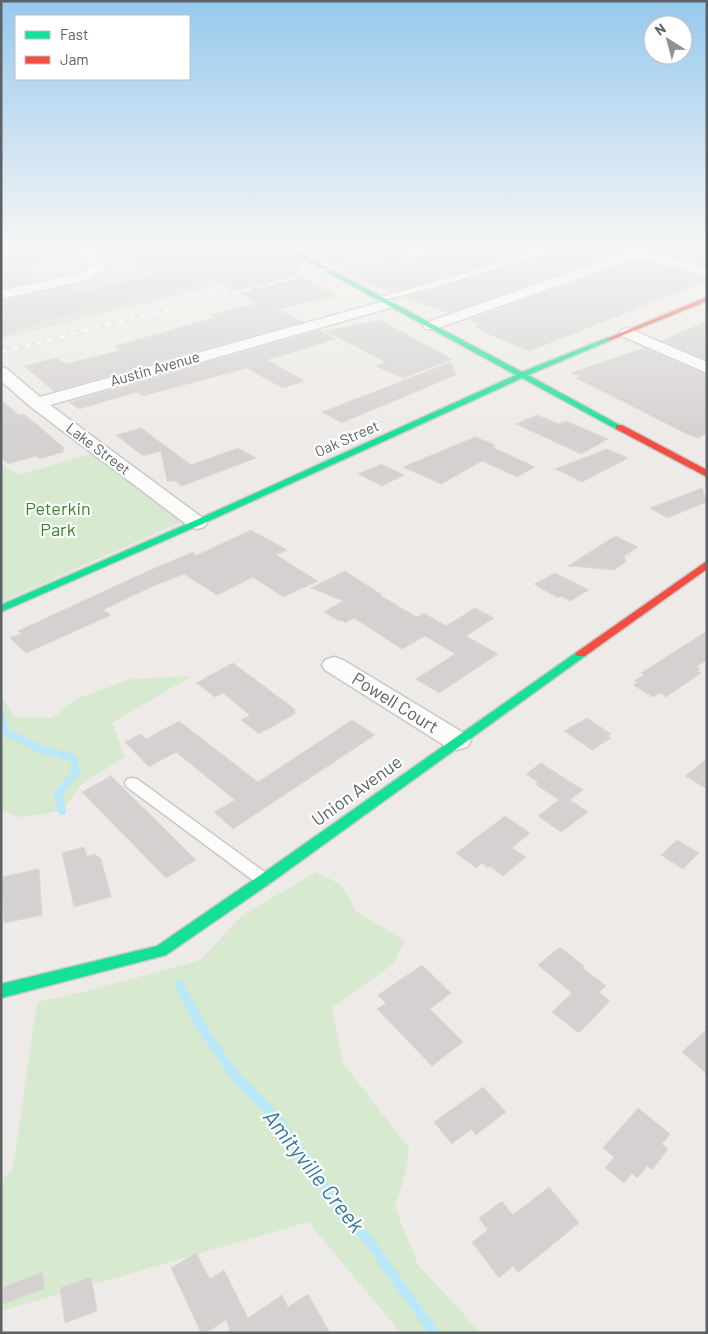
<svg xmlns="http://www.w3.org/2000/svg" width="708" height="1334" font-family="Barlow,sans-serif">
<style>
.industrial{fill:#dedbd8}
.green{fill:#d7ead0}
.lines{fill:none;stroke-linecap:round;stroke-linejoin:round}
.stream-far2{stroke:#bbe8f8;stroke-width:5.5}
.stream-far1{stroke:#bbe8f8;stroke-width:8}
.stream{stroke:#bbe8f8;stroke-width:10}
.building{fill:#d4d1d0;stroke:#dcdad6}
.lane-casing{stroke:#c8c8c8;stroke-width:3}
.street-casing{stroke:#c8c8c8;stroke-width:3}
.fast-casing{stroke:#c9c9c9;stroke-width:3}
.jam-casing{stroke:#c9c9c9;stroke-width:3}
.lane{fill:#fcfcfb;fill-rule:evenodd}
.street{fill:#fcfcfb;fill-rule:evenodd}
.fast{fill:#16e098;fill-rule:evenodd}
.jam{fill:#f24e42;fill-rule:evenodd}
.rail-casing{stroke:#e3e2e2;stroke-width:3}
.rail{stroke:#fff;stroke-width:2;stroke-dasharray:6;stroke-linecap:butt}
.labels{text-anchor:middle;stroke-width:4.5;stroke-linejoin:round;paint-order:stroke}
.far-street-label{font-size:15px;fill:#5c6266;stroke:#fff}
.park-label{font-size:18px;fill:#37862b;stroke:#fff}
.street-label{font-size:18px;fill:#5c6266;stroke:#fff}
.near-water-label{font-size:22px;font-style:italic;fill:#307aa0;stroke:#fff}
</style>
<rect width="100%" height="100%" fill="#edeae7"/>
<path class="industrial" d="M1,249h362l-362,90z"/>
<path class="green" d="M91,454l90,68 -180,80v-138l18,11z
M192,676l-80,47 13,34 -43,27 -20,27 -43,6 -18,-7v-115l13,22 38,1 26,-20 54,-19z
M316,872l24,12 17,28 48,29 -12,23 -61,44 11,55 66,85 -3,23 -11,36 23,58 63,68h-80l-93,-111 -307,89v-131l12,-11 24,-167 46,-10 116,-31 44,-46z"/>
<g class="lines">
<path class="stream-far2" d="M1,710l5,23"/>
<path class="stream-far1" d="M6,732l37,18 31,8 2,14 -18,22 4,17
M179,984l6,12"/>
<path class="stream" d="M184,994l18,34 33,48 46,47 48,70 39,47 66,93"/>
</g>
<path class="building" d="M1,249h69l2,9 -50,9 18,13 -39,9z
M110,249h119l1,9 15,-4 5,2 28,-7 22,13 -5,11 42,23 -59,13 25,13 -249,69 -30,-25 32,-8 9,6 56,-14 -6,-4 101,-29 -4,-2 46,-12 -43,-23 -186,45 3,2 -31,7v-33l52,-12 9,7 93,-21z
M303,249h101l2,12 44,-12h90l-148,43 -33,-13z
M561,249h120l26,8v9l-50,-13 -31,-2 -177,62 -45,-16 35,-9z
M628,263l29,1 50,14v3l-178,70 -48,-20 3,-1 -8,-3 5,-3 -13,-4z
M380,320l70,38 3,1 -50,19 -27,-12 10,-4 -61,-31z
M707,321v39l-46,-19z
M319,330l17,9 -69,21 38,21 -23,7 -35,-20 -104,28 -6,-4 -58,17 -10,-7z
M644,348l63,27v58l-9,5 -13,-5 -109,-55 4,-2 -9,-3z
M451,362l5,13 -110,46 -4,2 -20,-11z
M1,400l18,15 5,-1 16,13 25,22 -3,1 2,2 -25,7 -3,-3 -28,8 -7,-7z
M537,415l22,9 7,-3 42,18 -27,15 -65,-30z
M141,428l50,37 47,-17 18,10 -74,28 -7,-5h-8l-6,-30 -18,5 -27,-21z
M475,437l20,8 -3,2 43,20 -18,10 -35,-16 -41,23 -38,-17z
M607,449l21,9 -46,24 -27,-13z
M381,464l23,11 -22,11 -24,-12z
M702,488l5,14 -40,16 -17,-10z
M251,530l36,20 -11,5 42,26 -35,16 -30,-20 -36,18 -33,-21 -33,13 -48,23 8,5 -85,38 -16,-15 11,-4 -3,-3 130,-60 45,-19 2,4z
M615,536l23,11 -14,9 2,6 -12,8 -46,-4z
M345,571l37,24 -1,1 36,21 7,-4 22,13 29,-18 19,10 -28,18 32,18 -59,39 -23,-14 39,-25 -30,-18 -23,13 -48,-31 -9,5 -4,-3 -2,1 -15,-9 19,-11 -32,-13z
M555,573l34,17 -19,11 -9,-5 -3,2 -24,-14z
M707,631v29l-11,7 4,2 -3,2 4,2 -35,24 -6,-4 -7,4 -20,-12 4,-3 -3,-1 10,-6 -3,-2z
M233,663l63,47 -3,1 3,2 -37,21 -18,-14 9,-5 -27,-22 -8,4 -19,-14z
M587,718l24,16 -3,2 3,2 -19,12 -28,-19z
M352,720l23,15 -142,94 -19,-17 21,-12 -59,-48 -27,15 -24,-25 16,-8 5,5 33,-18 79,61z
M707,759v30l-22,-13z
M541,763l42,27 -13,10 18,12 -27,20 -23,-16 21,-16 -24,-16 3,-2 -12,-8z
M111,776l85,84 -30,18 -84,-86z
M505,816l25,17 -18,15 14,9 -23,19 -13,-10 -2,2 -6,-5 -6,5 -20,-15z
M677,840l22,13 -16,16 -22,-14z
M84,847l3,9 8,-2 6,5 10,38 -37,10 -12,-54z
M39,869l3,46 -38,8 -2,-46z
M560,947l25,20 -2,1 23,18 -7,6 11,9 -31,32 -27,-21 20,-19 -34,-28z
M422,965l29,28 -21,16 33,33 -31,24 -55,-57 9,-6 -8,-8z
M707,1029v45l-25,-22z
M483,1087l23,25 -30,23 -5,-6 -19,15 -18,-22z
M638,1108l32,26 -8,10 6,5 -16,21 -5,-4 -10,12 -5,-5 -8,10 -19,-15 9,-11 -11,-9z
M549,1187l30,36 -61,50 -5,-7 -14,12 -27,-36 16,-12 -9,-12 23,-17 11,14z
M196,1253l14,26 14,-9 24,48 34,-23 6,12 20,-13 22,39h-104l4,-3 -4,-10 -20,13h-5l-30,-65z
M42,1272l3,16 -41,16 -1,-17z
M91,1277l6,34 -32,12 -5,-35z"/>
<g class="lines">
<defs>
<path id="lane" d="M548,249h11l-120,37 -60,15 -4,-2z
M132,778l5,1 133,97 2,4 -2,4 -6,2 -6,-2 -131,-97 -2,-4 2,-4z"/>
<path id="street" d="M72,249h15l21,16 -17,14 -90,20v-8l81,-18 11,-8z
M626,253c28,-1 54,7 81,15v8l-50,-14 -29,-1 -193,68h-10l-2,-3 2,-3z
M388,300l5,1 2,3 -2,3 -343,98 154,114 3,4 -3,4 -7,2 -7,-2 -159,-120 -30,-26v-14l6,2 33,28z
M627,328l80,34v11l-85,-37 -3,-3 3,-3z
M334,657l9,3 124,75 4,6 -4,6 -10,3 -10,-3 -122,-77 -3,-5 3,-5z"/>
<path id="fast" d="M285,249h7l230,123 85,-34h4v2l-83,35 95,52 -7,2 -94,-51 -322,147 -199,87v-7l193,-84 322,-146z
M581,651l6,3 -2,2 -316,228 -103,71 -165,43v-14l156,-38 102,-70 318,-224z"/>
<path id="jam" d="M707,297v4l-96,39 -5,-1z
M616,425h6l85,45v7l-91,-48z
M707,561v8l-122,87h-8l-2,-2 2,-2z"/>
</defs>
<use href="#lane" class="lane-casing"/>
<use href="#street" class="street-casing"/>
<use href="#fast" class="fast-casing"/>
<use href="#jam" class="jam-casing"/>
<use href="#lane" class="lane"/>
<use href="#street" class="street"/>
<use href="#fast" class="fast"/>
<use href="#jam" class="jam"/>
<defs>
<path id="rail" d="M1,352l407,-103"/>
</defs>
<use href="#rail" class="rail-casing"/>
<use href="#rail" class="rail"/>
</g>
<linearGradient id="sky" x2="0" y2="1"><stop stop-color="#96c9ee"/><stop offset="0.57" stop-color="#f7f6f4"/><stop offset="1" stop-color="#f7f6f4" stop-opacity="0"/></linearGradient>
<rect width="708" height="436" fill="url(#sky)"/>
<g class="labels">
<g class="far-street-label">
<text transform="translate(155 369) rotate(-16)" y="5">Austin Avenue</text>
<text transform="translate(347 439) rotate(-24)" y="5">Oak Street</text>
<text transform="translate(98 449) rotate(37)" y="5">Lake Street</text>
</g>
<g class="park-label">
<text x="58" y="515">Peterkin<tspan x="58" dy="21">Park</tspan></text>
</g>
<g class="street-label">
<text transform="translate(395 703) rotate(32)" y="6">Powell Court</text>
<text transform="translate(357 791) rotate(-36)" y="6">Union Avenue</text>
</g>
<g class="near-water-label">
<text transform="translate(314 1171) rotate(52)" y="8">Amityville Creek</text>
</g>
</g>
<rect width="708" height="1334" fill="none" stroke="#5c6266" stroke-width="5"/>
<rect x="15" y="15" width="175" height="65" fill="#ffffff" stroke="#bec0c2"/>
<rect x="25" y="31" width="25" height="8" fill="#16e098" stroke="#bec0c2"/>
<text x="60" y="40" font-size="15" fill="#5c6266">Fast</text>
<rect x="25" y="56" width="25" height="8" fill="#f24e42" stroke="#bec0c2"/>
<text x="60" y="65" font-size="15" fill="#5c6266">Jam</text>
<g transform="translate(668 40) rotate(324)"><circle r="24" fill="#ffffff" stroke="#bec0c2"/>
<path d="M0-4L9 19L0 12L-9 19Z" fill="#8f9293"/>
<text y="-8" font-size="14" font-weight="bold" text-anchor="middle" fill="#5c6266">N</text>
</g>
</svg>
